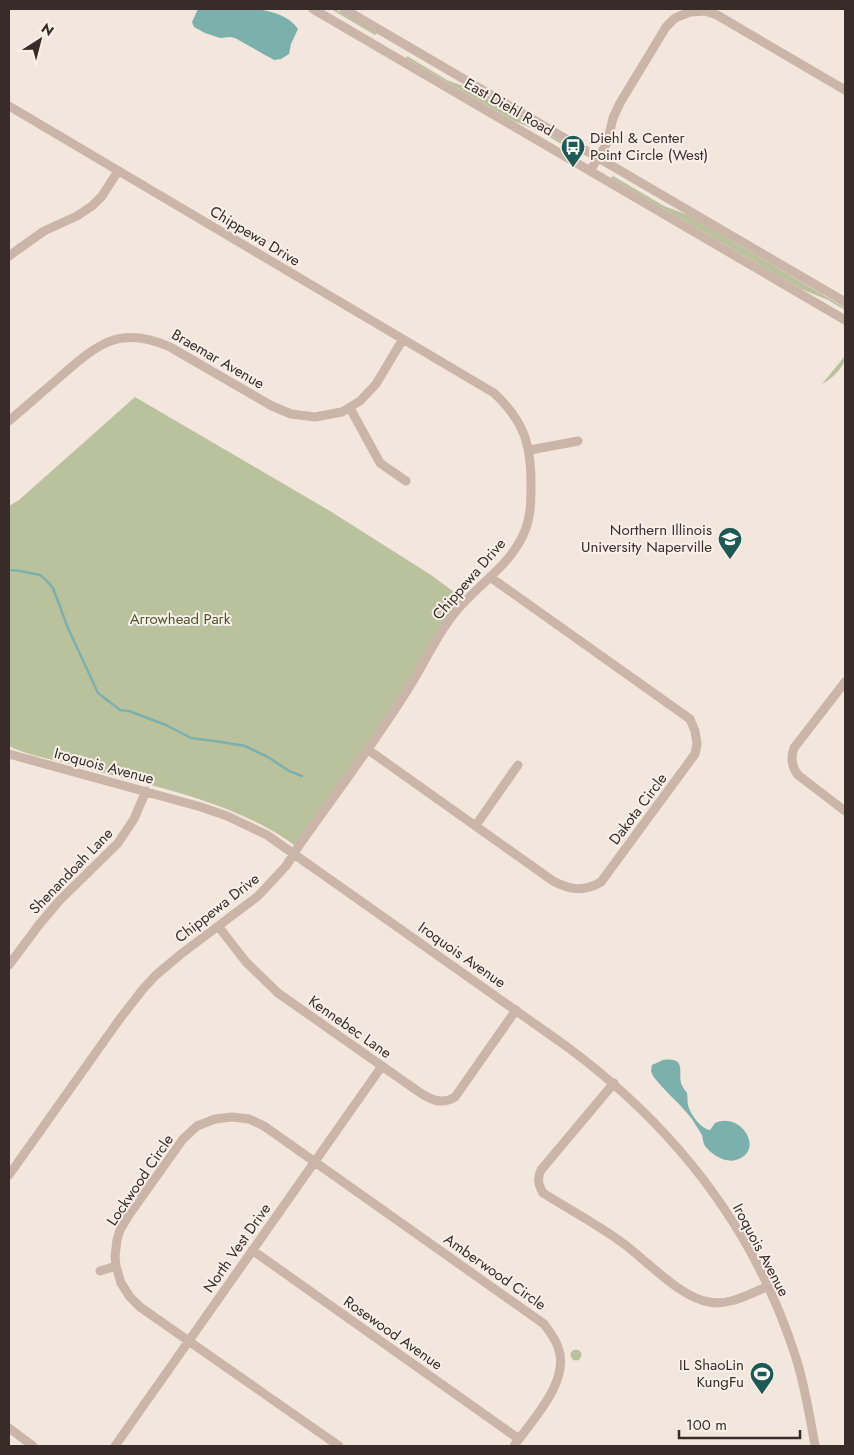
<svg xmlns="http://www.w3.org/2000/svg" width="854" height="1455" font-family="Jost,sans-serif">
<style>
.green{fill:#bac29d}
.water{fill:#7bb0ac}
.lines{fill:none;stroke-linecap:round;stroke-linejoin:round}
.stream{stroke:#7bb0ac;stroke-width:2.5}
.minor{stroke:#cbb4a8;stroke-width:9}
.labels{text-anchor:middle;stroke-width:4;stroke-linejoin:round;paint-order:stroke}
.street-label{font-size:15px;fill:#382c29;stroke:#faf0ea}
.poi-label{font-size:15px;fill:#382c29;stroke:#faf0ea;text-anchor:end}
.park-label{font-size:15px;fill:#4c562c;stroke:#faf0ea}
</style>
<rect width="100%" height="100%" fill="#f3e6dd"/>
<path class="green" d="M331,9h4l42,24 -2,2z
M407,56l40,24 26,10 108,63 -1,2 -39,-23 -27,-11 -108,-63z
M613,176l51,30 24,9 157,93v2l-17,-10 -27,-11 -190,-111z
M845,356c0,11 -13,23 -23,28z
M135,397l195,114 101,64 34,25 -49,76 -119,171c-63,-47 -148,-61 -223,-82 -21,-6 -46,-9 -65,-19v-240l10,-6z
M570.5 1355a5.5 5.5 0 1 1 11 0a5.5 5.5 0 1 1-11 0Z"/>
<path class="water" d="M198,9c28,0 82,-7 100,20l-7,15 -2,10 -8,5 -7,1 -39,-22 -5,-1 -10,1 -15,-5 -11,-6 -2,-5z
M663,1060c24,-3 15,12 18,23 1,4 4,7 6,10 1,4 0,8 1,12 2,9 13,24 22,25l5,-7c26,-12 51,28 21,37 -11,3 -24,-5 -31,-14 -2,-3 -2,-7 -3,-11 -3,-5 -7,-11 -10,-16 -12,-16 -28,-28 -39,-43l-2,-5 1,-6z"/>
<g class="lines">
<path class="stream" d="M9,570l11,1 20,4 7,6 6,7 15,40 30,65 22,17 9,1 37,14 25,13 24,3 30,5 23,11 21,14 13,5"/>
<path class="minor" d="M313,9l532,311
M344,9l501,293
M9,106l485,287c30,28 37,51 37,91 0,15 0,30 -5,44 -13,37 -50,57 -73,87 -18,23 -29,49 -45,74 -33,53 -72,104 -108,155l-14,22 -28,30 -77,58 -25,21 -13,14 -24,31 -110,155
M590,171l17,-28 6,-25 7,-15 46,-76 9,-9 15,-6 15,-1 12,4 128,75
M9,256l35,-25 33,-15 15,-10 10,-10 16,-25
M350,408l30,55 26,18
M9,421c17,-15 35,-30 52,-45 38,-33 59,-51 109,-29l102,59 19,8 24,3 27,-5 18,-11 16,-17 27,-45
M530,450l48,-9
M845,682l-51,66c-4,11 -2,19 4,27l47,36
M367,749l186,132c17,9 31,11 48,1l94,-128 2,-10 -2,-13 -5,-12 -200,-142
M9,754l192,53 26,9 40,19 299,211c108,80 189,182 230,312 9,28 14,59 19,88
M476,825l42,-60
M218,926l28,36 32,31 141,99c12,8 23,13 36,5l61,-87
M9,965l29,-39 21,-25 59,-58 16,-24 12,-28
M614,1083l-73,87c-4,9 -3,14 2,23 27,17 56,32 81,51 23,17 57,54 85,58 21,4 39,-8 58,-15
M252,1250l267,189
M100,1271l16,-5
M9,1428l24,18
M115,1446l267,-380
M339,1446l-199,-139 -10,-10 -9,-14 -5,-17 -1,-10 2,-16 3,-10 9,-15 54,-76 14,-13 18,-7 17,-2 17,2 15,7 280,198c5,7 11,14 14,23 13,34 -26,73 -44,99"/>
</g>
<defs>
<symbol id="bus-pin" viewBox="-11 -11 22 30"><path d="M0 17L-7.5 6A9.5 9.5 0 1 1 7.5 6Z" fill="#1d5a56" stroke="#faf0ea"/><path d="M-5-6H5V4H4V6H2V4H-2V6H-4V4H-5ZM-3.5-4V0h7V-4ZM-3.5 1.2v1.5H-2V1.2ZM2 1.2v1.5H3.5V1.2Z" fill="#fff"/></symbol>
<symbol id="university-pin" viewBox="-11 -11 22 30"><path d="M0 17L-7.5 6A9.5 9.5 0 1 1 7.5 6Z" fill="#1d5a56" stroke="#faf0ea"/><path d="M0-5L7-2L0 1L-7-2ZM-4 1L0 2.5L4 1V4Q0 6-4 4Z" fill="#fff"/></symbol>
<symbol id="stadium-pin" viewBox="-11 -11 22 30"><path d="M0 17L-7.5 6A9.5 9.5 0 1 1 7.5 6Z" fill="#1d5a56" stroke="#faf0ea"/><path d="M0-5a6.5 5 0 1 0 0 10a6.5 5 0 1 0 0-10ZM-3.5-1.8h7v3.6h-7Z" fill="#fff"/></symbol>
</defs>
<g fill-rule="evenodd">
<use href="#bus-pin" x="559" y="133" width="28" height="38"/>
<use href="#university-pin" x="716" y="525" width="28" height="38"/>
<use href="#stadium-pin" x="748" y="1360" width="28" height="38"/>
</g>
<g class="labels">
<g class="street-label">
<text transform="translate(509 107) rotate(30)" y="5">East Diehl Road</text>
<text transform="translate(255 236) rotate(31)" y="5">Chippewa Drive</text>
<text transform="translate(218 359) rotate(30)" y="5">Braemar Avenue</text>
<text transform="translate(469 579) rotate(-49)" y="5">Chippewa Drive</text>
<text transform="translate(104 766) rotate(15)" y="5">Iroquois Avenue</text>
<text transform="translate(638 809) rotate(-53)" y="5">Dakota Circle</text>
<text transform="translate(71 871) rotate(-46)" y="5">Shenandoah Lane</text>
<text transform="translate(217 908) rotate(-38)" y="5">Chippewa Drive</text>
<text transform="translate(462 955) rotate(35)" y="5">Iroquois Avenue</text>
<text transform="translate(350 1027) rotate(35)" y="5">Kennebec Lane</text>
<text transform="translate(140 1180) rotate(-56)" y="5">Lockwood Circle</text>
<text transform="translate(237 1248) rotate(-55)" y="5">North Vest Drive</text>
<text transform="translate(761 1250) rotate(62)" y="5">Iroquois Avenue</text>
<text transform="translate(495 1272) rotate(35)" y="5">Amberwood Circle</text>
<text transform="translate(393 1333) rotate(35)" y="5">Rosewood Avenue</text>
</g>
<g class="poi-label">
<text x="590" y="143" text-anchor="start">Diehl &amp; Center<tspan x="590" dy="17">Point Circle (West)</tspan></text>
<text x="712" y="535">Northern Illinois<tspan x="712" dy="17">University Naperville</tspan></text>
<text x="744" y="1370">IL ShaoLin<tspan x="744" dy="17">KungFu</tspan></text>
</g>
<g class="park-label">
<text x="180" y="624">Arrowhead Park</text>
</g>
</g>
<rect width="854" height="1455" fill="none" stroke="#382c29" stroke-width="20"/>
<g transform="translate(40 40) rotate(36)" stroke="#faf0ea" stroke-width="4" paint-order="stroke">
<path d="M0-4L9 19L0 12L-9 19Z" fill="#382c29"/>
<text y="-8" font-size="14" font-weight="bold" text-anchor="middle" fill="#382c29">N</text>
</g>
<path d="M679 1430v8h121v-8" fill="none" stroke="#382c29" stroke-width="2.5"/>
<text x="686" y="1430" font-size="15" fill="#382c29" stroke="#faf0ea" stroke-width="4" paint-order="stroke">100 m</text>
</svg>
